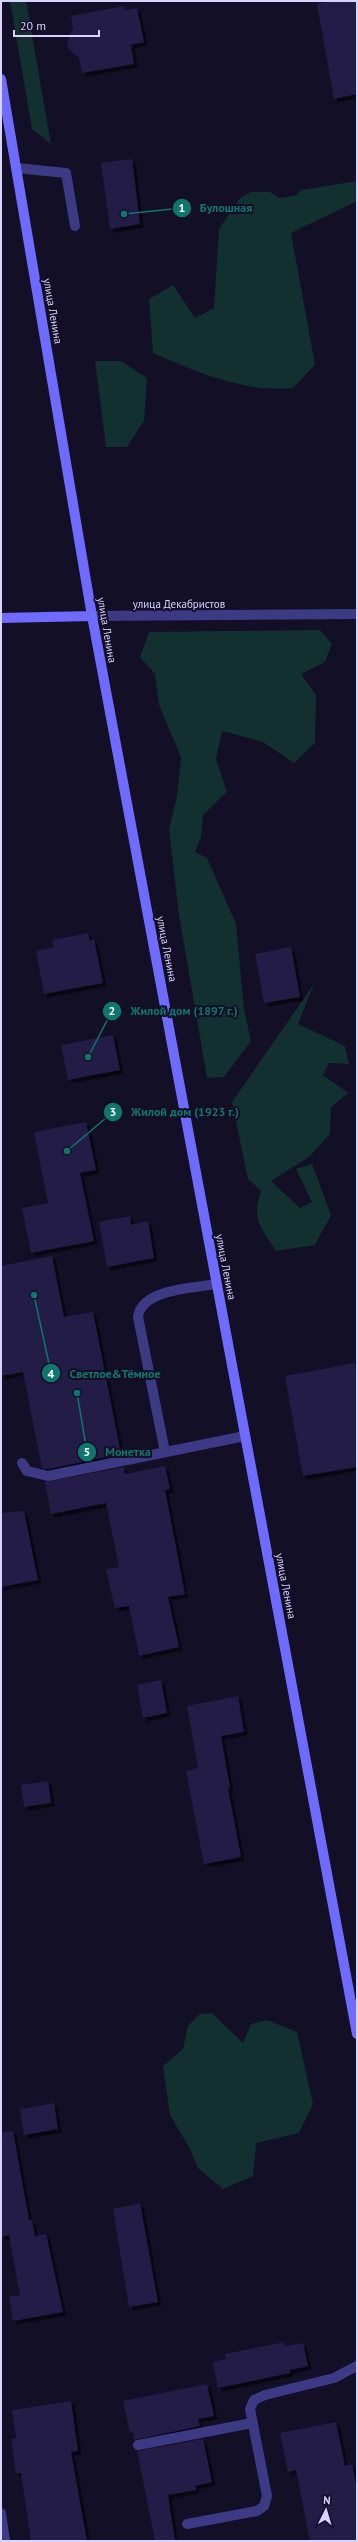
<svg xmlns="http://www.w3.org/2000/svg" width="358" height="2542" font-family="'PT Sans',sans-serif">
<style>
.green{fill:#12302f}
.building{fill:#241b47;filter:url(#shadow)}
.lines{fill:none;stroke-linecap:round;stroke-linejoin:round}
.lane{stroke:#3d3a85;stroke-width:10}
.street{stroke:#3d3a85;stroke-width:10}
.secondary{stroke:#6f6bff;stroke-width:10}
.labels{text-anchor:middle;stroke-width:4;stroke-linejoin:round;paint-order:stroke}
.street-label{font-size:11px;fill:#d9d4ff;stroke:#130f26}
.leader{fill:none;stroke:#0f766e;stroke-width:1.5}
.callout-dot{fill:#0f766e;stroke:#130f26;stroke-width:1.5}
.mark-label{font-size:12px;text-anchor:middle;font-weight:bold;fill:#fff}
.callout-label{font-size:12px;text-anchor:middle;font-weight:bold;fill:#0f766e;stroke:#130f26;stroke-width:4;stroke-linejoin:round;paint-order:stroke}
</style>
<defs>
<filter id="shadow"><feDropShadow dx="3.5" dy="3.5" stdDeviation="0" flood-color="#0009"/></filter>
</defs>
<rect width="100%" height="100%" fill="#130f26"/>
<path class="green" d="M10,1h16l25,143 -19,-15z
M357,181v23l-2,-2 -64,31 24,132 -22,23c-49,5 -96,-16 -140,-35l-4,-54 24,-14 22,33 19,-10 5,-79 21,-31 11,-6h19l10,6 16,-3 5,-5z
M95,361h26l26,17 -3,43 -17,26h-21z
M320,630l12,14 -7,18 -24,12 15,21 -1,48 -21,20 -31,-21 -41,-11 -6,28 11,33 -24,23 -2,22 -6,15 12,6 29,66 8,85 7,32 -27,36 -17,1 -28,-163 -10,-86 8,-33 4,-39 -22,-52 -4,-31 -15,-17 9,-25z
M314,984l-16,40 47,22 4,18 -20,-1 -6,12 25,18 -17,14 -1,27 -21,23 -38,24 29,27 12,-6 -16,-33 16,-5 19,51 -16,30 -39,6c-15,-23 -25,-32 -15,-60l-13,-12 -16,-77z
M212,2013l31,30 8,-19 16,-4 30,12 16,72 -14,29 -43,10 -3,33 -30,13 -25,-21 -9,-21 -19,-32 -7,-49 20,-17 5,-23 12,-12z"/>
<path class="building" d="M333,1h24v93l-23,5 -17,-95z
M124,6l1,4 12,-2 7,34 -13,3 3,19 -52,9 -3,-15 -10,-8 -2,-8 6,-14 -2,-12z
M132,159l8,65 -30,5 -9,-66z
M88,933l2,8 4,-2 9,44 -59,11 -8,-43 18,-4 -2,-7z
M291,947l9,50 -36,6 -9,-49z
M113,1035l7,35 -52,10 -7,-35z
M86,1122l10,48 -16,3 14,68 -63,12 -9,-45 26,-5 -14,-71z
M130,1216l1,9 17,-4 6,37 -47,9 -8,-45z
M52,1256l12,61 29,-5 28,142 -73,15 -6,-1 -19,-96 -22,4v-110z
M355,1363l2,12v92l-54,9 -18,-100z
M165,1466l5,23 -5,1 20,104 -17,3 11,50 -40,9 -10,-50 -14,2 -9,-39 13,-2 -13,-64 -55,11 -6,-32 79,-15 1,7z
M24,1511l14,69 -37,7v-74z
M161,1680l6,33 -24,5 -6,-33z
M238,1696l6,36 -23,4 9,52h-2l13,69 -37,7 -18,-93 12,-3 -11,-62z
M48,1781l3,22 -27,4 -3,-22z
M54,2103l4,26 -34,6 -4,-26z
M13,2131l16,89h3l3,16 11,-2 17,78 -50,9 -4,-24 11,-2 -11,-60 -8,2v-105z
M140,2203l18,99 -29,5 -16,-98z
M284,2342l1,4 18,-3 5,23 -18,4v3l-72,15 -5,-26 13,-3 -1,-5z
M207,2384l7,32 -16,3 2,7 -66,14 -1,-8 -3,1 -7,-32z
M71,2401l7,50 -7,1 16,89h-56l-10,-68h-5l-5,-34 5,-1 -4,-28z
M336,2422l9,44 7,-2 5,26v51h-47l-14,-71 -8,2 -8,-39z
M203,2439l9,43 -17,4 1,4 -28,5 7,46h-20l-18,-90z"/>
<g class="lines">
<path class="lane" d="M16,168l50,5 9,53
M165,1452l-27,-135c3,-28 56,-29 79,-33
M22,1463l5,8 21,5 197,-40
M138,2445l114,-22
M1,2513l4,28
M187,2524l70,-13 7,-5 3,-10 -17,-87 4,-9 11,-5 69,-17 23,-12"/>
<path class="street" d="M92,616l265,-2"/>
<path class="secondary" d="M1,79l91,537 265,1418
M1,618l91,-2"/>
</g>
<g class="labels">
<g class="street-label">
<text transform="translate(53 311) rotate(80)" y="4">улица Ленина</text>
<text x="179" y="608">улица Декабристов</text>
<text transform="translate(107 630) rotate(80)" y="4">улица Ленина</text>
<text transform="translate(167 949) rotate(79)" y="4">улица Ленина</text>
<text transform="translate(226 1267) rotate(79)" y="4">улица Ленина</text>
<text transform="translate(286 1586) rotate(79)" y="4">улица Ленина</text>
</g>
</g>
<path class="leader" d="M124 214L182 208M88 1057L112 1011M67 1151L113 1112M34 1295L51 1373M77 1393L87 1452"/>
<g class="callout-dot">
<circle cx="124" cy="214" r="4"/>
<circle cx="88" cy="1057" r="4"/>
<circle cx="67" cy="1151" r="4"/>
<circle cx="34" cy="1295" r="4"/>
<circle cx="77" cy="1393" r="4"/>
<circle cx="182" cy="208" r="10"/>
<circle cx="112" cy="1011" r="10"/>
<circle cx="113" cy="1112" r="10"/>
<circle cx="51" cy="1373" r="10"/>
<circle cx="87" cy="1452" r="10"/>
</g>
<g class="mark-label">
<text x="182" y="212">1</text>
<text x="112" y="1015">2</text>
<text x="113" y="1116">3</text>
<text x="51" y="1378">4</text>
<text x="87" y="1456">5</text>
</g>
<g class="callout-label">
<text x="226" y="212">Булошная</text>
<text x="184" y="1015">Жилой дом (1897 г.)</text>
<text x="185" y="1116">Жилой дом (1923 г.)</text>
<text x="115" y="1378">Светлое&amp;Тёмное</text>
<text x="128" y="1456">Монетка</text>
</g>
<rect width="358" height="2542" fill="none" stroke="#d9d4ff" stroke-width="4"/>
<g transform="translate(326 2510) rotate(5)" stroke="#130f26" stroke-width="3" paint-order="stroke">
<path d="M0-3L7 15L0 10L-7 15Z" fill="#d9d4ff"/>
<text y="-6" font-size="11" font-weight="bold" text-anchor="middle" fill="#d9d4ff">N</text>
</g>
<path d="M14 30v6h85v-6" fill="none" stroke="#d9d4ff" stroke-width="2"/>
<text x="20" y="30" font-size="12" fill="#d9d4ff" stroke="#130f26" stroke-width="3" paint-order="stroke">20 m</text>
</svg>
